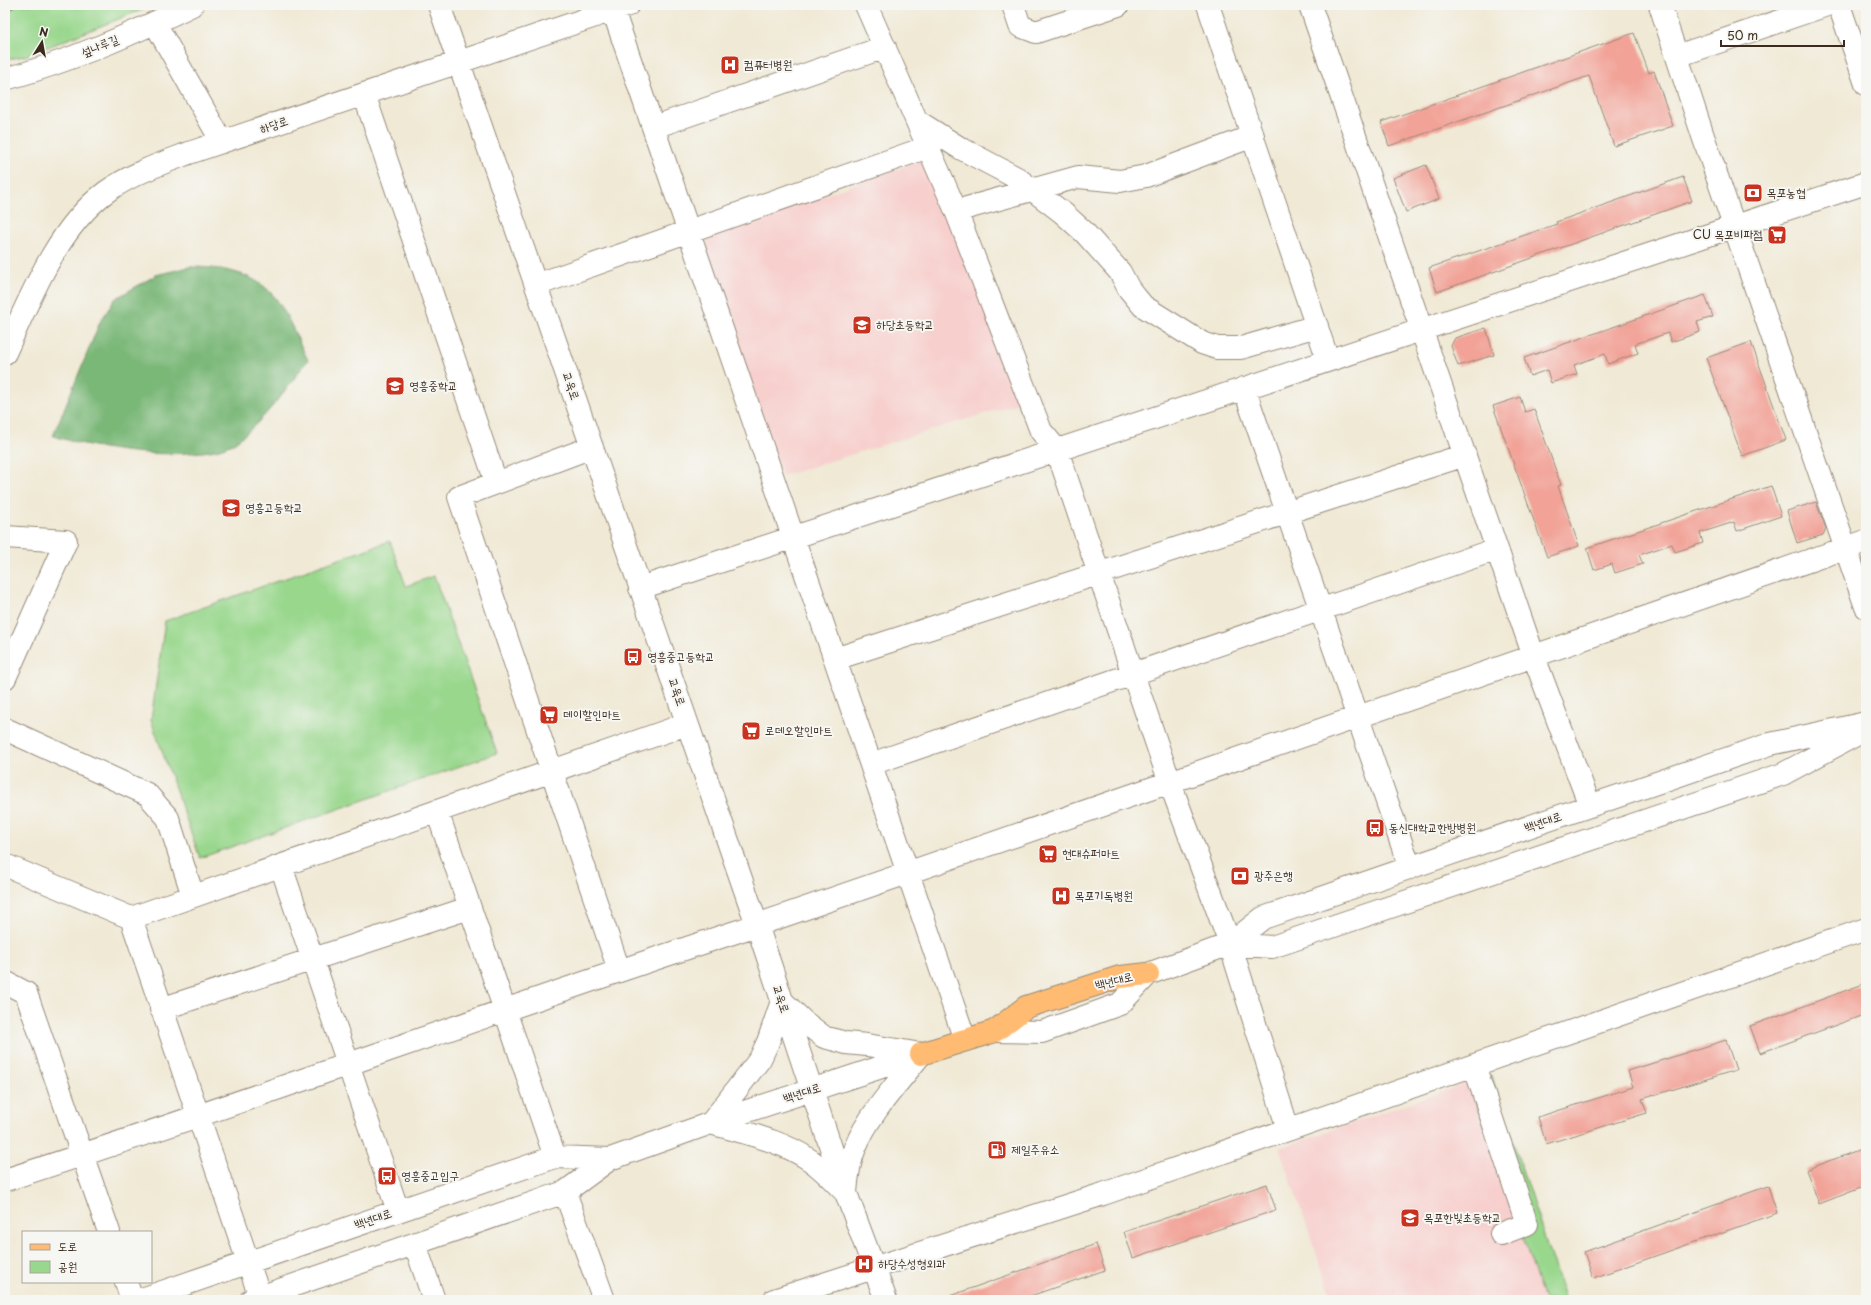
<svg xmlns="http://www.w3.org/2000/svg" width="1871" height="1305" font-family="'Playpen Sans','Poor Story',sans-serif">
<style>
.built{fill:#f7d0ce}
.green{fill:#98d78c;stroke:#6a8055}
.forest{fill:#7ab878;stroke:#5a714b}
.building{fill:#f2a297}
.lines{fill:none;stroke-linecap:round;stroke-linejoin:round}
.minor-casing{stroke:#968a7a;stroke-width:24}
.major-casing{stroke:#968a7a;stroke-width:24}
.path{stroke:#968a7a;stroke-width:2.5;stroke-dasharray:3 3;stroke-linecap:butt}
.minor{stroke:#fff;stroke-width:22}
.major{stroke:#ffbb71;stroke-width:22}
.labels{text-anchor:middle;stroke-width:4;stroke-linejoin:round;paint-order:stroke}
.street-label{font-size:12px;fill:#3b2a1e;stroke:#f6f6f2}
.poi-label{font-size:12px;fill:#3b2a1e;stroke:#f6f6f2;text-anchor:start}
</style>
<rect width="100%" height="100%" fill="#f6f6f2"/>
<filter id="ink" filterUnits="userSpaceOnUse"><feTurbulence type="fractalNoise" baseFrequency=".025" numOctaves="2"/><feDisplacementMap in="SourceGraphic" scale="8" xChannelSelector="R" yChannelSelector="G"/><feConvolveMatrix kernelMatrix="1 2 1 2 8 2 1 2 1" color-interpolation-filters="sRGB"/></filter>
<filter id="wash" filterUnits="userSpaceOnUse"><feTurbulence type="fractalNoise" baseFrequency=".012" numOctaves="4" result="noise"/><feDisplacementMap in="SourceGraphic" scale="16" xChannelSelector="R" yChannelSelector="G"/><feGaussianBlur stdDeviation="0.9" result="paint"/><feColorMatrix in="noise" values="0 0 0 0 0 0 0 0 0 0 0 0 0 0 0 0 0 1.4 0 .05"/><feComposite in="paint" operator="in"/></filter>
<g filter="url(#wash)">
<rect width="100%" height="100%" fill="#f0e9d5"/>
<path class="built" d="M930,157l92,245 -240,74 -77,-229 4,-10z
M1470,1082l74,218h-211l-54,-152z"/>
<path class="green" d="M5,5h149l-129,51 -20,4z
M390,541l16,45 28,-10 63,177 -297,105 -49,-138 14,-99z
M1491,1075l74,225h-21l-74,-218z"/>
<path class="forest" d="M189,267c32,0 68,5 88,33 12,17 21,41 31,60 -22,28 -43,61 -73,82 -13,9 -31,10 -46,11 -47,3 -91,-4 -136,-17l47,-114 15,-23 41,-24z"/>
<g id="blocks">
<path class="building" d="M1634,33l15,40 5,-2 19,55 -59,20 -25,-70 -200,70 -8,-24z
M1426,165l13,34 -33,13 -13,-34z
M1683,177l9,24 -255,91 -8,-24 128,-44 -1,-2z
M1705,295l8,22 -16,5 3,10 -29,10 -3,-9 -33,11 3,9 -30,11 -3,-10 -31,11 3,9 -26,9 -4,-13 -17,6 -6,-18z
M1486,328l8,27 -36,11 -7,-20 4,-8z
M1751,342l35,98 -44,16 -36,-98z
M1520,397l5,15 9,-3 27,76 -3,1 21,60 -32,11 -54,-151z
M1771,486l10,30 -44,15 -3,-9 -34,11 3,10 -28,9 -3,-8 -33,11 4,9 -28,9 -3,-9 -18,6 -7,-22z
M1816,502l10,27 -3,6 -26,8 -10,-32z
M1866,983v31l-106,39 -10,-27z
M1726,1040l10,30 -94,29 5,14 -101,31 -8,-27 95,-30 -5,-16z
M1866,1147v38l-47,18 -13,-33z
M1267,1184l9,26 -143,48 -9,-26z
M1768,1186l9,27 -184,65 -9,-26z
M1096,1244l9,26 -86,30h-75v-2z"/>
</g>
</g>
<g filter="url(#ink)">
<use href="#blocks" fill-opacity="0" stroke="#968a7a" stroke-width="1"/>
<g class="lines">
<defs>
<path id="minor" d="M439,5l318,920 89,268 40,107
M866,5l90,206 85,220 16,19 113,333 60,161 58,185
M1013,5l7,21 16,6 82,-27
M1208,5l120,355
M1310,5l224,652 56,149
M1660,5l43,131 163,471
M1839,5l27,79
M613,10l352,1030
M155,23l67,119
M1677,56l150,-51
M5,79c64,-17 127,-45 187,-74
M364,94l132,388
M917,121l43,27 57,30 46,35 21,19 36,40 9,17 14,17 59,37 15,5h24l76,-22
M654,127l231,-80
M956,211l122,-34 42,4 26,-5 107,-40
M536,285l392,-138
M5,353c25,-55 52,-125 101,-161 25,-18 54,-28 83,-39l439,-148
M1244,388l166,480
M592,447l-133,50 160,473
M5,537l61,4 -61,137
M640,588l1226,-405
M835,659l630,-204
M5,729l142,65 21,24 25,78
M871,764l626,-215
M437,811l118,346
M5,865l126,53 130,382
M281,866l117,345
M131,918l556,-194
M1230,944l42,3 511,-173 80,-43
M5,982l21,11 83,239
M782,1001l21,20 21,16 22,6 21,2 54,9c-22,28 -53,61 -66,94 -6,14 -8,30 -9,45 -11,-11 -23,-24 -36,-33 -29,-20 -66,-27 -99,-37l49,-64 8,-17z
M161,1009l308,-101
M995,1031l47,1 78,-28 28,-30 82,-30 33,-26 507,-174 96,-21
M1474,1065l53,159 -26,10
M5,1180c252,-81 500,-173 752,-255l1109,-384
M565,1192l39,108
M415,1244l19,56
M126,1282l6,18
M139,1300l416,-143 55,2
M251,1300l314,-108 45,-33 101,-36 210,-69
M774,1300l329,-106 763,-265"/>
<path id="major" d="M965,1040l-44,14 74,-23 31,-24 94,-30 28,-3"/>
</defs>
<use href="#minor" class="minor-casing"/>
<use href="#major" class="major-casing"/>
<path class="path" d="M5,10l14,-5"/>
<use href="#minor" class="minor"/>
<use href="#major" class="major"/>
</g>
</g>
<defs>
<symbol id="hospital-square" viewBox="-11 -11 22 22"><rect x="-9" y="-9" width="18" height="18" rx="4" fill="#c8321e" stroke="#f6f6f2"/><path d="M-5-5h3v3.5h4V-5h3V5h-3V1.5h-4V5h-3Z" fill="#fff"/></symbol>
<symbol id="bank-square" viewBox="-11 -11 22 22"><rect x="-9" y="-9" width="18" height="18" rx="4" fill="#c8321e" stroke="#f6f6f2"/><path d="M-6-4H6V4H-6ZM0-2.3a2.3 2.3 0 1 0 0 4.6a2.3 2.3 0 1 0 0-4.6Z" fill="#fff"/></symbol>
<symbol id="supermarket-square" viewBox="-11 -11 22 22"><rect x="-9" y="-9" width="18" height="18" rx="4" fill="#c8321e" stroke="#f6f6f2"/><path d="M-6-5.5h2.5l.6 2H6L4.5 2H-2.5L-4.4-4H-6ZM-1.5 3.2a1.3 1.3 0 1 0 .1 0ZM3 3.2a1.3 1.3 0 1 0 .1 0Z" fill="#fff"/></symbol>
<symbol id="school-square" viewBox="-11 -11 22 22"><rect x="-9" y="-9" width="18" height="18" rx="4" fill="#c8321e" stroke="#f6f6f2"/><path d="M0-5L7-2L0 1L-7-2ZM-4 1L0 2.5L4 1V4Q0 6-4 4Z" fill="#fff"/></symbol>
<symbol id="bus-square" viewBox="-11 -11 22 22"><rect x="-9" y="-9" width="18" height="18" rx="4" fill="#c8321e" stroke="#f6f6f2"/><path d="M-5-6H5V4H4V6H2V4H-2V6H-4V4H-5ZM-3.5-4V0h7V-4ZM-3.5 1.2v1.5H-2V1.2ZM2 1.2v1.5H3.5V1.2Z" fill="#fff"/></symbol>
<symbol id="fuel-square" viewBox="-11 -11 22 22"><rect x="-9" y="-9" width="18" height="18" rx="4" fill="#c8321e" stroke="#f6f6f2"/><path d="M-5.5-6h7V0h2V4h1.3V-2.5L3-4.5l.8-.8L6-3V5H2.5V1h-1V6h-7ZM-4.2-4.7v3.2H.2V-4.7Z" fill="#fff"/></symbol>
</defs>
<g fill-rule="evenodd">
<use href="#hospital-square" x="719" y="54" width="22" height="22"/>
<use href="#bank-square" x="1742" y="182" width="22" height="22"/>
<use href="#supermarket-square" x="1766" y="224" width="22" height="22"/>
<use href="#school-square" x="851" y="314" width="22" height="22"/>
<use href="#school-square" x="384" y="375" width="22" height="22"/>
<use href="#school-square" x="220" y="497" width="22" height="22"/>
<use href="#bus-square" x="622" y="646" width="22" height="22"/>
<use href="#supermarket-square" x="538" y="704" width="22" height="22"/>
<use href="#supermarket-square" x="740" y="720" width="22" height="22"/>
<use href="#bus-square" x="1364" y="817" width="22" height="22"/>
<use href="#supermarket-square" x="1037" y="843" width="22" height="22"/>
<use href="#bank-square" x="1229" y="865" width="22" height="22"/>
<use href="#hospital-square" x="1050" y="885" width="22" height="22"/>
<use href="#fuel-square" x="986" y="1139" width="22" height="22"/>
<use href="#bus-square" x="376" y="1165" width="22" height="22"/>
<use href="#school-square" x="1399" y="1207" width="22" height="22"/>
<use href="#hospital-square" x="853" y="1253" width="22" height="22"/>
</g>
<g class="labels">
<g class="street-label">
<text transform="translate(100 46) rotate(-22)" y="4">섶나루길</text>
<text transform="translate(274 125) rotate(-19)" y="4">하당로</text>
<text transform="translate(571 386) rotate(71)" y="4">교육로</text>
<text transform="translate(677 692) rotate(71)" y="4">교육로</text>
<text transform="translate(1543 822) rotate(-19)" y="4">백년대로</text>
<text transform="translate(1114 981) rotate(-14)" y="4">백년대로</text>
<text transform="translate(781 999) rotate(72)" y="4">교육로</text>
<text transform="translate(802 1093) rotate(-18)" y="4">백년대로</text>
<text transform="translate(373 1219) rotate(-19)" y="4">백년대로</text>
</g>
<g class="poi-label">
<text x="744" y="69">컴퓨터병원</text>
<text x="1767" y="197">목포농협</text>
<text x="1763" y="239" text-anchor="end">CU 목포비파점</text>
<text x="876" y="329">하당초등학교</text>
<text x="409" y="390">영흥중학교</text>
<text x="245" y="512">영흥고등학교</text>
<text x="647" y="661">영흥중고등학교</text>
<text x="563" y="719">데이할인마트</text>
<text x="765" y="735">로데오할인마트</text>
<text x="1389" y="832">동신대학교한방병원</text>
<text x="1062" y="858">현대슈퍼마트</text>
<text x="1254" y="880">광주은행</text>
<text x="1075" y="900">목포기독병원</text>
<text x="1011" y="1154">제일주유소</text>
<text x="401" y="1180">영흥중고입구</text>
<text x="1424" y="1222">목포한빛초등학교</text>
<text x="878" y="1268">하당수성형외과</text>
</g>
</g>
<rect width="1871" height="1305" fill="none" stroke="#f6f6f2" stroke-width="20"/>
<rect x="22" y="1231" width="130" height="52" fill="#f6f6f2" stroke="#aba49d"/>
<rect x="30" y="1244" width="20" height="6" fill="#ffbb71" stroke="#aba49d"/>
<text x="58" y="1251" font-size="12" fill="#3b2a1e">도로</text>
<rect x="30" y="1261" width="20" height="12" fill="#98d78c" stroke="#aba49d"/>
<text x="58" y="1271" font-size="12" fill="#3b2a1e">공원</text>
<g transform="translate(42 42) rotate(11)" stroke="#f6f6f2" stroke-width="3" paint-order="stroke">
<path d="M0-3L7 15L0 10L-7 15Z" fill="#3b2a1e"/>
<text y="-6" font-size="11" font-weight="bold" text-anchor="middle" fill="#3b2a1e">N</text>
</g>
<path d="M1721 40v6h123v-6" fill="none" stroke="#3b2a1e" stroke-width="2"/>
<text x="1727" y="40" font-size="12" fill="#3b2a1e" stroke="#f6f6f2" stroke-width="3" paint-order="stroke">50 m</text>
</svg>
